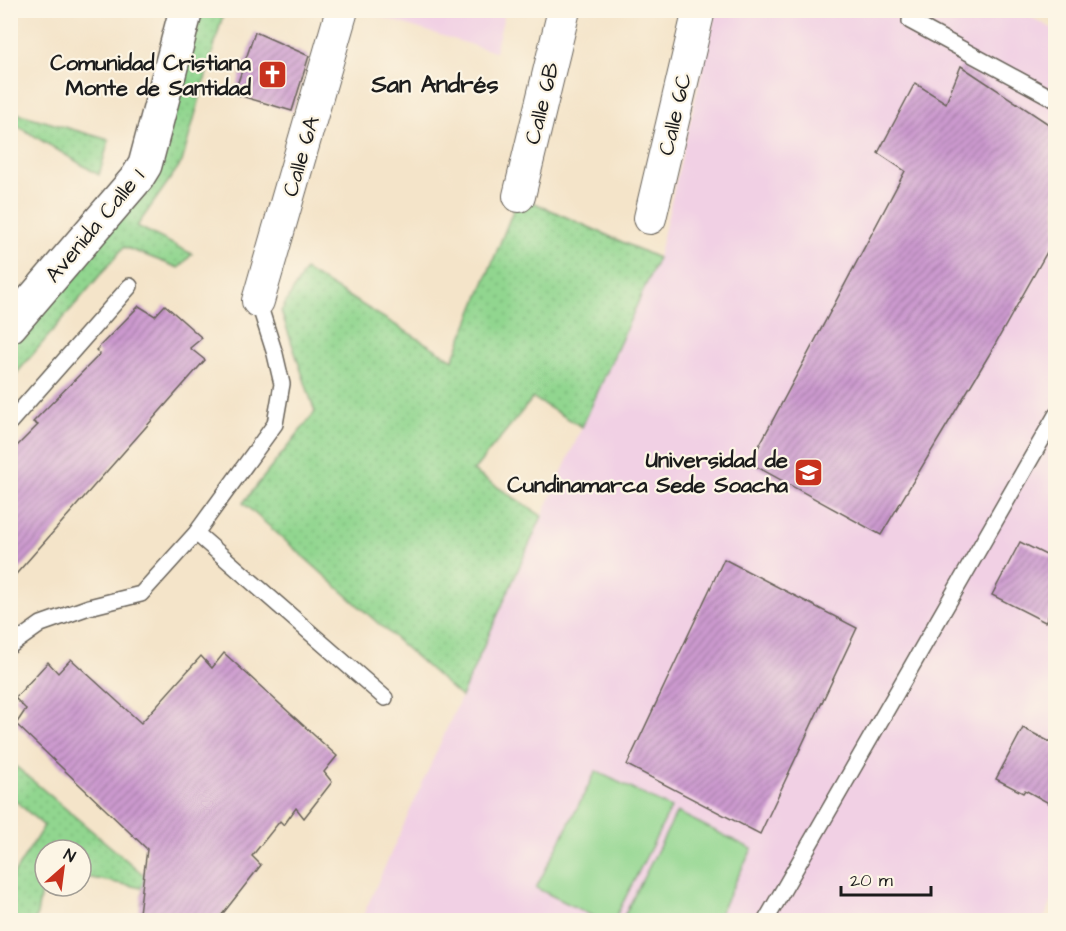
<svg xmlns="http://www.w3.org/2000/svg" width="1066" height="931" font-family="'Architects Daughter',sans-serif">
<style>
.built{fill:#f1d0e4}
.grass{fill:url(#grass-dots);stroke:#567956;stroke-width:1.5}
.green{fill:#91d68f;stroke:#567956;stroke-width:1.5}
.building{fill:url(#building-hatch)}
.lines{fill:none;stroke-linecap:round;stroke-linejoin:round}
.service-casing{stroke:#686259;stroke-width:18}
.minor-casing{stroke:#686259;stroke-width:34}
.secondary-casing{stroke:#686259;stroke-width:36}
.path{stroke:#686259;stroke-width:4;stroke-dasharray:1.5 4.5;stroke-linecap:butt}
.service{stroke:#fff;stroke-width:15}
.minor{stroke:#fff;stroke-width:32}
.secondary{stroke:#fff;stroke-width:33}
.labels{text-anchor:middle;stroke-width:4.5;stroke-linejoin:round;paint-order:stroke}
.poi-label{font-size:22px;font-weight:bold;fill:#1c1c1c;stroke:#fcf5e5;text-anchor:end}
.street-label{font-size:22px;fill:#1c1c1c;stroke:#fcf5e5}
.neighbourhood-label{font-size:24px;font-weight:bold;fill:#1c1c1c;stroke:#fcf5e5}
</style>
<defs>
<pattern id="grass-dots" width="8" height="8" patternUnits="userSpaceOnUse" patternTransform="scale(1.5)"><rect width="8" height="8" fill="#91d68f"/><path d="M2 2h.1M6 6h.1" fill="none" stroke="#7cb77b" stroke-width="1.8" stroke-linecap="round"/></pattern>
<pattern id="building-hatch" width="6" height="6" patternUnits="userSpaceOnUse" patternTransform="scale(1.5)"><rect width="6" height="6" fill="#cc9acf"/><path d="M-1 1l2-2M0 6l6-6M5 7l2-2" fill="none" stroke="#a57da7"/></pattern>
</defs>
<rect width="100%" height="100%" fill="#fcf5e5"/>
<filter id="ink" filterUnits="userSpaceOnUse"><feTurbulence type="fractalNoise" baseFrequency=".0167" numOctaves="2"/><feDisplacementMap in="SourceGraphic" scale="12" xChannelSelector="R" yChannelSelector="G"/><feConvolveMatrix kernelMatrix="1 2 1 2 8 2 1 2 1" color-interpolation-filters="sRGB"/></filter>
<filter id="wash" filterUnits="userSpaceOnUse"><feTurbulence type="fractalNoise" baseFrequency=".008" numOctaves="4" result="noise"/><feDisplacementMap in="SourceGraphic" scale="24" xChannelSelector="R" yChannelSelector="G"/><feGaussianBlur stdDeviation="1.35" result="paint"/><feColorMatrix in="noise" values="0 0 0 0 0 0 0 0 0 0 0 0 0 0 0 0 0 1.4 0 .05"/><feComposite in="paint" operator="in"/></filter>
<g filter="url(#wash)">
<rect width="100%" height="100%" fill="#f4e4c9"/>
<path class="built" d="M368,11v-1l137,1 -10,41 -127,-39z
M716,11h303l36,19 1,863 -13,27h-682l297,-662z"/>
<path class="grass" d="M200,11h24l-42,151 -45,64 55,28 -13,14 -55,-21 -113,133v-40l149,-177z
M10,111l99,29 -10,35 -88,-53z
M519,196l139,62 -76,169 -49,-29 -60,73 69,45 -81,181 -218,-194 72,-91 -34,-101 24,-41 148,90z
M13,764l184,156h-4l-51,-32 -61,-12v-26h-36v19l-9,51h-25l-1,-40 34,-54 -33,-29v-29z"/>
<path class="green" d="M596,771l75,37 -57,112h-13l-65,-32z
M677,812l75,37 -36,71h-94z"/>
<g id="blocks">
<path class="building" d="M255,32l54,24 -17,55 -58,-17z
M961,66l95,63v107l-67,119 -108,180 -131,-72 155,-292 -27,-18 37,-70 31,20z
M165,305l37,33 -12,10 15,12 -195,221v-128l28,-28 -5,-3 67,-68 -4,-4 43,-44 16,10z
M1020,542l36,18v42l-11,20 -53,-27z
M724,559l133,69 -97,206 -133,-69z
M224,653l113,103 -13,16 8,10 -28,36 -8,-10 -12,17 -4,-4 -28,35 9,9 -44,56h-79l9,-72 -131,-125 10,-15 -11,-11 33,-36 10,11 13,-14 70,64 60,-67 11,12z
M1023,728l33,17v62l-31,-17 -2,3 -27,-14z"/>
</g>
</g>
<g filter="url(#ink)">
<use href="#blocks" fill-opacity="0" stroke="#686259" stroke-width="1.5"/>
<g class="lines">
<defs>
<path id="service" d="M910,21l146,79
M10,422l120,-136
M196,533l189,165
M10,646l31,-22 48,-17 52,-13 55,-61 79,-109 7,-40 -7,-30 -17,-53
M766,920l290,-505"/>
<path id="minor" d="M519,196l45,-186
M650,218l49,-208
M258,301l84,-291"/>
<path id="secondary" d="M10,326l127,-148 8,-13 41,-155"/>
</defs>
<use href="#service" class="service-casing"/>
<use href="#minor" class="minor-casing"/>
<use href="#secondary" class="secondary-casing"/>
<path class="path" d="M10,15l2,-5"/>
<use href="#service" class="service"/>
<use href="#minor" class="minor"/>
<use href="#secondary" class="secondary"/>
</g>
</g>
<defs>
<symbol id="church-square" viewBox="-11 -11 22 22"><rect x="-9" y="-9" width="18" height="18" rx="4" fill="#c8321e" stroke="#fcf5e5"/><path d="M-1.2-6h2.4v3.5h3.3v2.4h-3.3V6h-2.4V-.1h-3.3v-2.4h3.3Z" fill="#fff"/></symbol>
<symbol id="university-square" viewBox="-11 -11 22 22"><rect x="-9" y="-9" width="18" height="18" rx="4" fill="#c8321e" stroke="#fcf5e5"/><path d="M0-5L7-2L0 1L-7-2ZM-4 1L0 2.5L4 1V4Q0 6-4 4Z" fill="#fff"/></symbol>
</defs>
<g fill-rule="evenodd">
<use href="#church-square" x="256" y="58" width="33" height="33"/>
<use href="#university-square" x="792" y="456" width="33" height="33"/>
</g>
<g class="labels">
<g class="poi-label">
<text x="251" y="70">Comunidad Cristiana<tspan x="251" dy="25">Monte de Santidad</tspan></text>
<text x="788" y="467">Universidad de<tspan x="788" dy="25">Cundinamarca Sede Soacha</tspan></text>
</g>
<g class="street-label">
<text transform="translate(541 103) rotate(-76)" y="8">Calle 6B</text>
<text transform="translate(674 114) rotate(-77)" y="8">Calle 6C</text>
<text transform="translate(300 156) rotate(-74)" y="8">Calle 6A</text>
<text transform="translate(94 225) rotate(-50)" y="8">Avenida Calle 1</text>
</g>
<g class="neighbourhood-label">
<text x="435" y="92">San Andrés</text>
</g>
</g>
<rect width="1066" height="931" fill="none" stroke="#fcf5e5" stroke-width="36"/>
<g transform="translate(63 868) rotate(28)"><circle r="28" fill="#fcf5e5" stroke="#a29e95" stroke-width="1.5"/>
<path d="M0-4.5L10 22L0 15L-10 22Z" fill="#c8321e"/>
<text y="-9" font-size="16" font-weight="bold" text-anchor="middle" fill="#1c1c1c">N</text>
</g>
<path d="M841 886v9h90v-9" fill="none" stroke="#1c1c1c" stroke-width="3"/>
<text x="850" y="886" font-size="18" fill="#1c1c1c" stroke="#fcf5e5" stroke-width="4.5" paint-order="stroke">20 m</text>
</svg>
